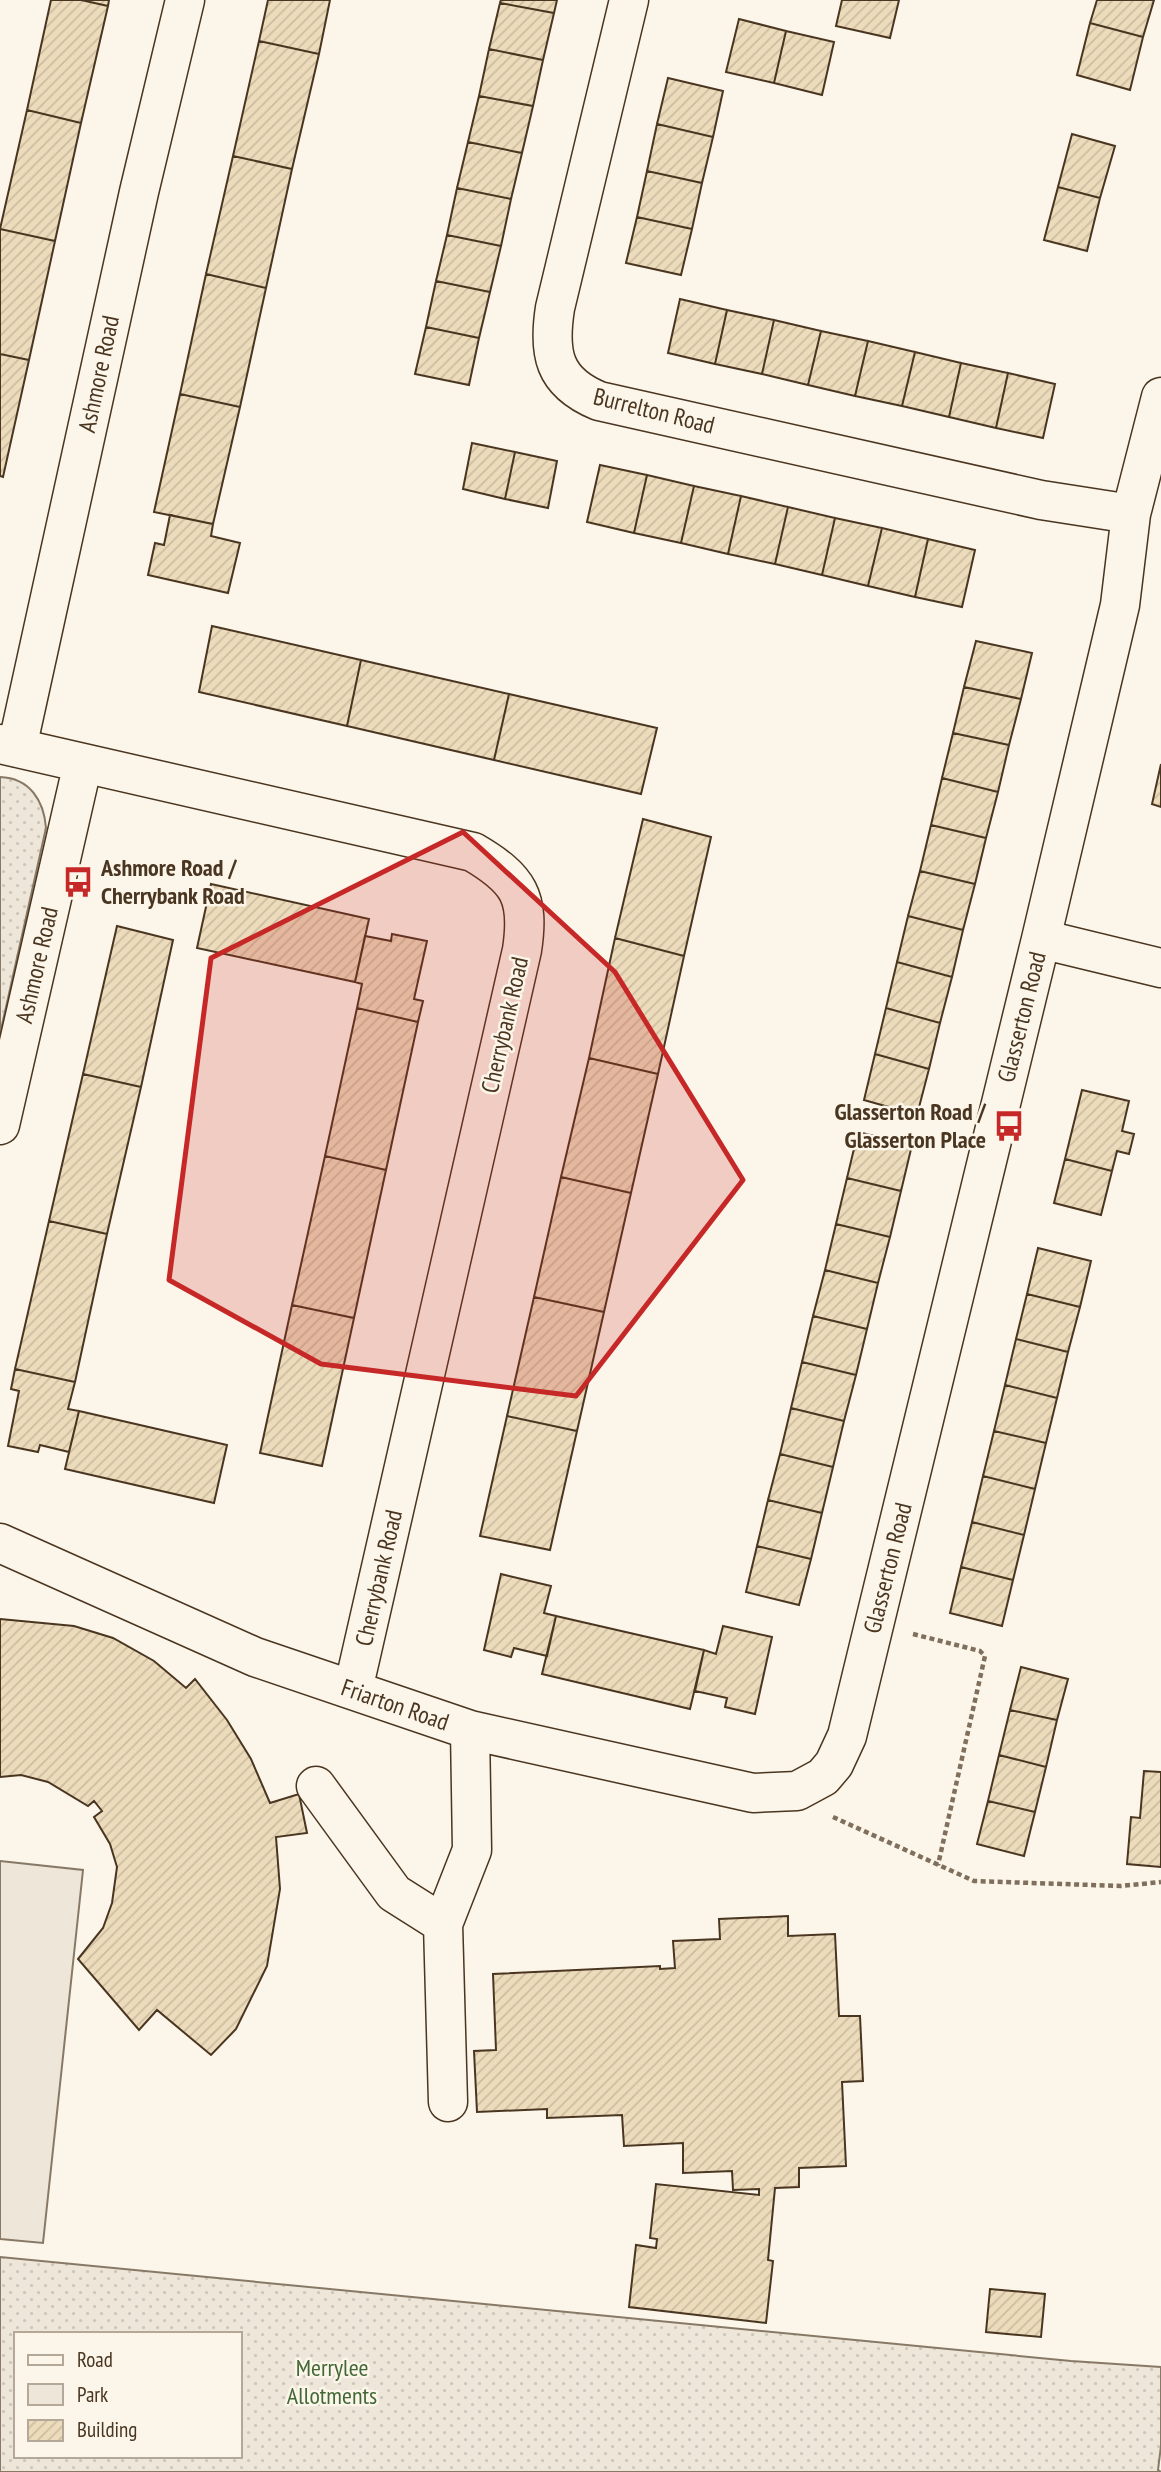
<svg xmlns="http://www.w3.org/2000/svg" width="1161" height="2472" font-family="'PT Sans Narrow',sans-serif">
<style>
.green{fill:url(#green-dots);stroke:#887966;stroke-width:2;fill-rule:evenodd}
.pitch{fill:#ede6d9;stroke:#887966;stroke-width:2}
.building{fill:url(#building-hatch);stroke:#4a3520;stroke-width:2}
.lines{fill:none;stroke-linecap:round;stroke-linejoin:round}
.minor-casing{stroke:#4a3520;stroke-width:41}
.path{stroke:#7f6f5c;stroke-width:4.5;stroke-dasharray:5 3.5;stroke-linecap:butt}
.minor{stroke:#fbf6e9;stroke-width:38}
.marked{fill:#c62828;fill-opacity:0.2;stroke:#c62828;stroke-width:5;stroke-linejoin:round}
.labels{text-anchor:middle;stroke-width:5;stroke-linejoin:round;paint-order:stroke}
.street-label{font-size:24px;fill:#4a3520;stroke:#fbf6e9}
.poi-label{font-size:24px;font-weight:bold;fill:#4a3520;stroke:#fbf6e9;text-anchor:start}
.park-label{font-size:24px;fill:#436837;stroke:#fbf6e9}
</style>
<defs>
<pattern id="green-dots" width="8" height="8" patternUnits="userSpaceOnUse" patternTransform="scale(1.75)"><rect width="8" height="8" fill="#ede6d9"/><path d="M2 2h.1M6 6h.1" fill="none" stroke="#cdc6ba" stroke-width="1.8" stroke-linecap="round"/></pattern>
<pattern id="building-hatch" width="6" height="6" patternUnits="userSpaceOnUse" patternTransform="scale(1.75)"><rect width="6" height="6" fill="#ecdcbc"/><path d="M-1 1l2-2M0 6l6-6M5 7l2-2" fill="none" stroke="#ccbda1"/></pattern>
</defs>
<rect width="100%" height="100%" fill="#fbf6e9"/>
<path class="green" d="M0,777c30,1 44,24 46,51l-46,206z
M0,2257l1071,104 90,6v79l-3,24 3,2h-1161zM16,2334h224v122h-224z"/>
<path class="pitch" d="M0,1861l83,9 -40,373 -43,-4z"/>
<path class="building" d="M51,0h30l27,6 -27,117 -54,-13z
M81,0h28l-1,6z
M268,0h62l-11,54 -60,-13z
M501,0h56l-3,13 -54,-10z
M842,0h57l-9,38 -54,-12z
M1097,0h57l-11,37 -53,-14z
M500,3l54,10 -11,47 -54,-11z
M739,19l47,12 -12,52 -48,-11z
M1090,23l53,14 -13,53 -53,-15z
M786,31l48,11 -12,53 -48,-12z
M259,41l60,13 -27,115 -59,-13z
M489,49l54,11 -10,46 -54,-10z
M668,78l55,13 -10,46 -56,-13z
M479,96l54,10 -11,47 -54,-11z
M27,110l54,13 -26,118 -55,-12z
M657,124l56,13 -11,46 -55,-12z
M1072,134l43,12 -15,52 -42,-11z
M468,142l54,11 -11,46 -54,-11z
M233,156l59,13 -26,119 -60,-14z
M647,171l55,12 -10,46 -55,-12z
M1058,187l42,11 -13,53 -43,-11z
M457,188l54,11 -10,47 -54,-11z
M637,217l55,12 -11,46 -55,-12z
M0,229l55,12 -26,119 -29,-6z
M447,235l54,11 -11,46 -54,-11z
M206,274l60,14 -26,119 -60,-13z
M436,281l54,11 -11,46 -53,-11z
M680,299l47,11 -12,54 -47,-11z
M727,310l47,10 -12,54 -47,-10z
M774,320l47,11 -13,54 -46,-11z
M426,327l53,11 -10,47 -54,-11z
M821,331l47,10 -13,55 -47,-11z
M868,341l47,11 -13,54 -47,-10z
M915,352l46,11 -12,54 -47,-11z
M0,354l29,6 -26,117 -3,-1z
M961,363l47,10 -12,55 -47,-11z
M1008,373l47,11 -12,54 -47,-10z
M180,394l60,13 -27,117 -59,-12z
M472,443l43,9 -10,47 -42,-10z
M515,452l42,9 -9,47 -43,-9z
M600,465l47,10 -13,58 -47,-11z
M647,475l47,11 -13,57 -47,-10z
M694,486l47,10 -13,58 -47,-11z
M741,496l47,11 -13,57 -47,-10z
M788,507l47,11 -13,57 -47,-11z
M170,515l43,9 -2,12 29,7 -12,50 -80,-18 7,-32 9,2z
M835,518l47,10 -14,58 -46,-11z
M882,528l46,11 -13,58 -47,-11z
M928,539l47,11 -13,57 -47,-10z
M212,626l149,34 -14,66 -148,-34z
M976,641l56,12 -11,46 -57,-12z
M361,660l148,34 -15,66 -147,-34z
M964,687l57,12 -12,46 -56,-12z
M509,694l148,34 -16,66 -147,-34z
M953,733l56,12 -11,47 -56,-14z
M1161,764v43l-9,-3z
M942,778l56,14 -12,46 -55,-13z
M643,819l68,18 -27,119 -69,-18z
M931,825l55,13 -11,46 -55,-13z
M920,871l55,13 -12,46 -55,-14z
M211,884l158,35 -14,63 -158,-34z
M908,916l55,14 -11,47 -55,-15z
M117,926l56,14 -32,147 -58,-13z
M392,934l35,7 -13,58 9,2 -5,21 -61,-14 5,-24 -7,-2 10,-46 26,5z
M615,938l69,18 -26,118 -69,-16z
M897,962l55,15 -12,46 -54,-15z
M357,1008l61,14 -32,148 -61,-14z
M886,1008l54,15 -11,46 -54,-15z
M875,1054l54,15 -12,46 -53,-15z
M589,1058l69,16 -27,119 -70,-16z
M83,1074l58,13 -34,147 -58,-13z
M1082,1090l47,11 -7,30 12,3 -5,20 -12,-3 -5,20 -47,-12z
M858,1132l54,13 -11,46 -54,-13z
M325,1156l61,14 -32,148 -62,-13z
M1065,1159l47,12 -11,44 -47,-12z
M561,1177l70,16 -27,119 -70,-15z
M847,1178l54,13 -11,46 -54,-13z
M49,1221l58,13 -32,148 -60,-13z
M836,1224l54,13 -12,46 -53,-13z
M1038,1248l53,13 -11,46 -53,-13z
M825,1270l53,13 -11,46 -54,-13z
M1027,1294l53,13 -12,45 -52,-13z
M534,1297l70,15 -27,119 -70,-15z
M292,1305l62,13 -32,148 -62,-13z
M813,1316l54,13 -11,46 -54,-13z
M1016,1339l52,13 -11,46 -52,-13z
M802,1362l54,13 -12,46 -53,-13z
M15,1369l60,13 -7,27 11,2 -10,41 -29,-7 -2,7 -30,-6 11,-55 -8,-2z
M1005,1385l52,13 -11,45 -52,-12z
M791,1408l53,13 -11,46 -53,-13z
M79,1411l148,34 -13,58 -149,-34z
M507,1416l70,15 -27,119 -70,-14z
M994,1431l52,12 -11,46 -52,-13z
M780,1454l53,13 -11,46 -54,-13z
M983,1476l52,13 -11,46 -52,-13z
M768,1500l54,13 -11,46 -54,-13z
M972,1522l52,13 -11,45 -52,-13z
M757,1546l54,13 -12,46 -53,-13z
M961,1567l52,13 -11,46 -52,-13z
M501,1574l50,12 -7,27 12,3 -9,40 -33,-8 -3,9 -27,-7z
M556,1616l148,34 -14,59 -148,-35z
M0,1619l74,7 39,12 41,23 32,27 9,-9 32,41 24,39 19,44 29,-9 8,39 -31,4 4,52 -13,77 -31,63 -25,26 -54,-45 -18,20 -61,-71 25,-31 9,-25 5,-36 -7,-23 -16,-27 8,-6 -8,-10 -6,5 -40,-24 -27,-7 -21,2z
M723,1626l49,11 -17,77 -30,-7 2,-9 -32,-7 9,-41 12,4z
M1021,1667l47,12 -11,41 -47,-10z
M1010,1710l47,10 -11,47 -47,-12z
M999,1755l47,12 -11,45 -47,-11z
M1144,1771l17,1v95l-34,-3 4,-47 9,1z
M988,1801l47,11 -11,44 -47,-12z
M788,1916v20l47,-2 4,82h21l3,65 -21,1 4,84 -47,2v19l-24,1 -7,72 5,1 -7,62 -137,-16 7,-62 20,3 1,-9 -7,-1 6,-54 103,11v-6l-26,1 -1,-19 -49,2v-30l-59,3 -2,-31 -75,3v-9l-70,3 -3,-61 22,-1 -3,-76 167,-8v3l15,-1 -2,-27 47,-2 -1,-20z
M990,2289l55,5 -4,43 -55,-5z"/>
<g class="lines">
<defs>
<path id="minor" d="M629,0l-74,308c-7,45 -2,74 44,93l442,99 90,14
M0,744l473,108c46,27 57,45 49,98l-169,740
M17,748l122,-556 46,-192
M1041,939l120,29
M0,1125l83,-362
M0,1543l255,114 215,73 283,63 44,-2 26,-14 11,-13 13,-28 27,-111 167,-686 79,-334 11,-91 30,-117
M316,1786l78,107 49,31
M448,2102l-5,-178 29,-74 -2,-120"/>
</defs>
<use href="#minor" class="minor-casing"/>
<path class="path" d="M913,1634l67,17 5,5 -47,209
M833,1817l141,64 147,5 40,-4"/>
<use href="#minor" class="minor"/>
</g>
<path class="marked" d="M463,832l152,140 128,208 -167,216 -255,-32 -152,-84 42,-322z"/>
<defs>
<symbol id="bus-bare" viewBox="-9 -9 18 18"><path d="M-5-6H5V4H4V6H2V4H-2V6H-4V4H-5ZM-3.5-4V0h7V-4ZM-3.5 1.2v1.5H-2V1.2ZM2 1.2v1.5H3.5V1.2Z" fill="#c62828" stroke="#fbf6e9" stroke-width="2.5" paint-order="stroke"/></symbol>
</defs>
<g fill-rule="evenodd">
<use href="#bus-bare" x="56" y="860" width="44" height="44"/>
<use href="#bus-bare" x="987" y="1104" width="44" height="44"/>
</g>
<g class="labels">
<g class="street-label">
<text transform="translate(99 374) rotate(-78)" y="8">Ashmore Road</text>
<text transform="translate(654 411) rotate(14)" y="8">Burrelton Road</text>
<text transform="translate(37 965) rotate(-77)" y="8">Ashmore Road</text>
<text transform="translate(1022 1017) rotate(-76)" y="8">Glasserton Road</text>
<text transform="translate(505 1025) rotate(-77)" y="8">Cherrybank Road</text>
<text transform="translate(888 1568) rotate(-76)" y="8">Glasserton Road</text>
<text transform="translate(379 1578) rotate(-77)" y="8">Cherrybank Road</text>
<text transform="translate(395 1705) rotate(19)" y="8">Friarton Road</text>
</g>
<g class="poi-label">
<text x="101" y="876">Ashmore Road /<tspan x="101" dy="28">Cherrybank Road</tspan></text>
<text x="986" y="1120" text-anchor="end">Glasserton Road /<tspan x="986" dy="28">Glasserton Place</tspan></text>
</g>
<g class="park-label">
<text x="332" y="2376">Merrylee<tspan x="332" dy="28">Allotments</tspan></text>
</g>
</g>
<rect x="14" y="2332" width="228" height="126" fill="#fbf6e9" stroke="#b4a999" stroke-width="2"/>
<rect x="28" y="2355" width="35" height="10" fill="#fbf6e9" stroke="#b4a999" stroke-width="2"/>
<text x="77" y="2367" font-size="21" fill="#4a3520">Road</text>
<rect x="28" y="2384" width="35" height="21" fill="#ede6d9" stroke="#b4a999" stroke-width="2"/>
<text x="77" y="2402" font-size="21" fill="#4a3520">Park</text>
<rect x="28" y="2420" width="35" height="21" fill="url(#building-hatch)" stroke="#b4a999" stroke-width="2"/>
<text x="77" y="2437" font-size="21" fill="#4a3520">Building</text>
</svg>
